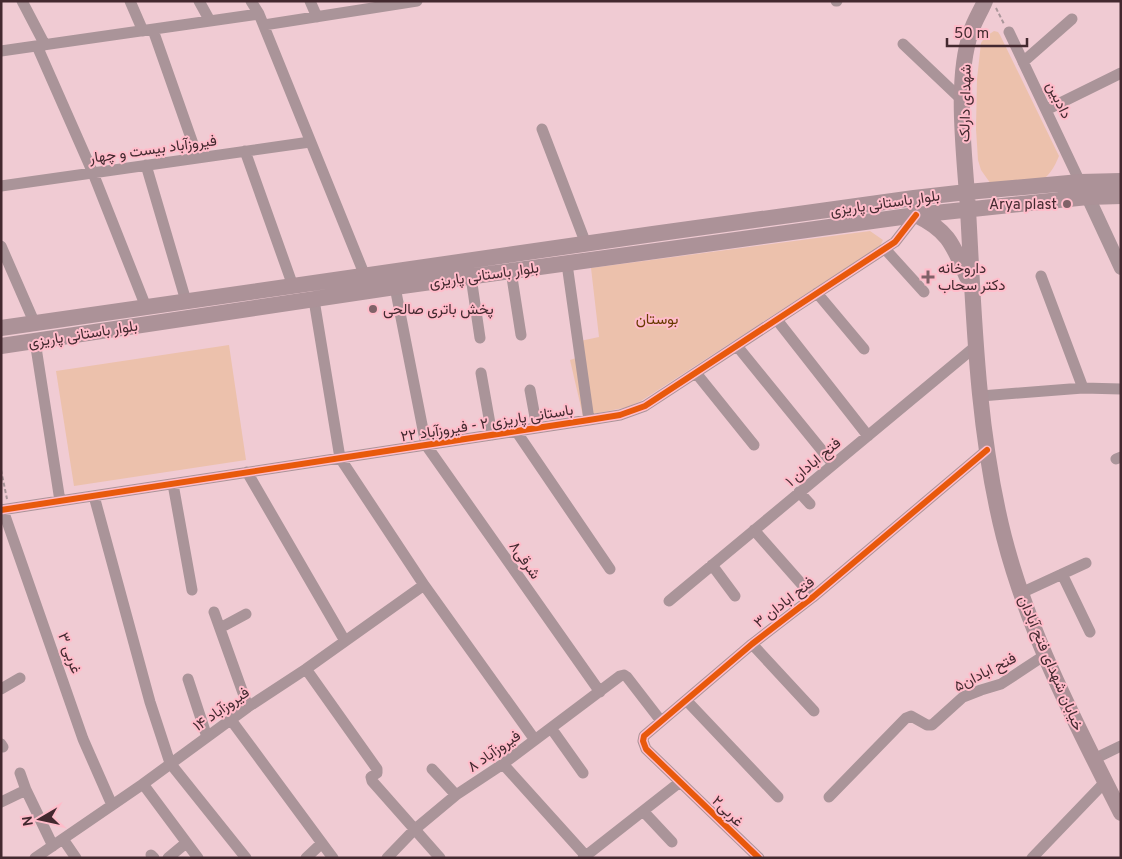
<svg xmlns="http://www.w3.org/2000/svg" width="1122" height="859" font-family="Overpass,Vazirmatn,sans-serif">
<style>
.green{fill:#ecc1ac}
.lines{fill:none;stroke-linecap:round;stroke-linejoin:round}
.path{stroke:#aa969a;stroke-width:2;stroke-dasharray:4 2.5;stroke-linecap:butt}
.minor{stroke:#aa9499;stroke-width:11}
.tertiary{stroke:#aa9499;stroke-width:14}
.secondary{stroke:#ac9298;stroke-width:16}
.cycleway-casing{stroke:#ffbcca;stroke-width:9}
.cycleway{stroke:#e8590c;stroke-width:6}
.poi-dot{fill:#806268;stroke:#ffbcca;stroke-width:2}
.labels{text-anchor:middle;stroke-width:4;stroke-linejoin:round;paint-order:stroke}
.street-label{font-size:15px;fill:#43292f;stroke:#ffbcca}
.poi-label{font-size:15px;fill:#43292f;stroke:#ffbcca;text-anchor:start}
.park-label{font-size:15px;fill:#683b00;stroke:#ffbcca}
</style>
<rect width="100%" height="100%" fill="#f0cbd3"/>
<path class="green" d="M994,31l4,1 2,3 59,121c-4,10 -11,23 -22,27 -9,4 -34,3 -44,4l-12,-17 -3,-10 -2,-31 1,-50 4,-36 4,-6z
M870,231l13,9 -3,6 -239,155 -13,6 -45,9 -13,-56 12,-4 -2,-15 19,-4 -8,-69z
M229,345l17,115 -172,26 -18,-115z"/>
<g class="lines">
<path class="path" d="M996,8l8,16
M1,470l6,29"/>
<path class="minor" d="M22,1l23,44
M130,1l13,30
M199,1l11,20
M251,1l8,13 106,262
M310,1l7,16
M836,1h1
M264,25l153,-24
M153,30l45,128
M1009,32l71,150
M903,44l59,56
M37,46l56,127 53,134
M1,51l258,-37
M1023,62l49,-43
M1046,110l75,-37
M542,129l44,115
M245,151l48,135
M146,165l40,136
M1,186l309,-44
M1,246l34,78
M885,249l39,43
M567,264l22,156
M511,271l10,64
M1041,276l42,112
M471,277l9,61
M395,287l31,158 174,247
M817,293l47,56
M314,300l26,158 84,127 111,155
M777,320l91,116
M35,341l25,160
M737,346l96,118
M481,373l11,62
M696,373l58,72
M530,390l7,38
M981,396l102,-8 38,1
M516,431l94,138
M1116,459l5,-2
M247,472l98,169
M173,484l19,106
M799,492l11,12
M94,496l56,206 20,61 76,95
M1,510l588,-90 31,-5 25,-9 250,-164 21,-27
M3,510l80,229 29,66
M754,530l59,67
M712,565l23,31
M1062,574l28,58
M1021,593l65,-30
M669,601l307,-255
M214,612l34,95
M220,628l26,-14
M752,644l62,67
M306,669l71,100v4l-6,4 1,4 68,77
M188,679l19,58
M1,689l19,-11
M686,700l92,97
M231,720l102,138
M551,728l32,45
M1,744l2,3
M1094,759l27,-13
M503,764l82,91
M432,769l24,26
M20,773l6,17 27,56
M143,784l55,74
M829,797l77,-79 5,-2 16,9h5l31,-28 18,-7 20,-6 44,-29
M1,802l25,-12
M643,811l29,31
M63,839l13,19
M151,855l3,3
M35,858l108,-74 105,-77 58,-38 118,-84
M168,858l18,-15
M306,858l16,-15
M387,858l27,-28 42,-35 47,-31 117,-88 4,-1 3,2 34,44
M583,858l97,-76
M759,858l-113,-109 -3,-8 1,-5 108,-92 61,-47 174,-147
M1032,858l73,-76"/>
<path class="tertiary" d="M1088,197l33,71"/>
<path class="secondary" d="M985,1c-4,10 -11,20 -14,31 -17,49 -6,125 -3,177 6,109 9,222 36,328 25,97 72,187 117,276
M916,213v2c33,16 37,30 51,62
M1,328l652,-94 261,-36 53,-6 113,-10 41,-1
M1,346l394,-59 521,-72 172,-18 33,-1"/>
<defs>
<path id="cycleway" d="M1,510l588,-90 31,-5 25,-9 250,-164 21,-27
M759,858l-113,-109 -3,-8 1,-5 108,-92 61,-47 174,-147"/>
</defs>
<use href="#cycleway" class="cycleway-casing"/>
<use href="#cycleway" class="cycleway"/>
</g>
<g class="poi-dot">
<circle cx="1067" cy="204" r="5"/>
<path d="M925.5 269.5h5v5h5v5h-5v5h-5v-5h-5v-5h5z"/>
<circle cx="373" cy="309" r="5"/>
</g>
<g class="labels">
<g class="street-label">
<text transform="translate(1059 100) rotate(64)" y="5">دادبین</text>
<text transform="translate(965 103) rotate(-89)" y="5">شهدای دارلک</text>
<text transform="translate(153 149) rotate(-8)" y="5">فیروزآباد بیست و چهار</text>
<text transform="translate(885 203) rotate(-8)" y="5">بلوار باستانی پاریزی</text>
<text transform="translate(484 275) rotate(-8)" y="5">بلوار باستانی پاریزی</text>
<text transform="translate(83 334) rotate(-9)" y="5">بلوار باستانی پاریزی</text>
<text transform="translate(487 423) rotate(-9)" y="5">باستانی پاریزی ۲ - فیروزآباد ۲۲</text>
<text transform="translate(813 462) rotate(-40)" y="5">فتح ابادان ۱</text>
<text transform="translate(525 560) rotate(55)" y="5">شرقی۸</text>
<text transform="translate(784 602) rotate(-38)" y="5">فتح ابادان ۳</text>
<text transform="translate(70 653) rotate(70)" y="5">غربی ۳</text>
<text transform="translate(1051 663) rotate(67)" y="5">خیابان شهدای فتح آبادان</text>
<text transform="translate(985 672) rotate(-27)" y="5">فتح ابادان۵</text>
<text transform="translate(221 709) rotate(-35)" y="5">فیروزآباد ۱۴</text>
<text transform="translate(494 751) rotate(-35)" y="5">فیروزآباد ۸</text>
<text transform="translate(728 811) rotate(44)" y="5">غربی۲</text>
</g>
<g class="poi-label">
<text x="1057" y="209" text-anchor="end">Arya plast</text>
<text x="938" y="273">داروخانه<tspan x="938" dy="17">دکتر سحاب</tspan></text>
<text x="383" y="314">پخش باتری صالحی</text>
</g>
<g class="park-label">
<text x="657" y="324">بوستان</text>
</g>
</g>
<rect width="1122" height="859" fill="none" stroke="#43292f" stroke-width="5"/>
<g transform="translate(40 819) rotate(261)" stroke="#ffbcca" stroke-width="4" paint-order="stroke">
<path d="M0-4L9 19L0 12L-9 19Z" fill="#43292f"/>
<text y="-8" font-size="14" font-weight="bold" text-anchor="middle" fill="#43292f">N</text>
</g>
<path d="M947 38v8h80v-8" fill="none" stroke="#43292f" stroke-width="2.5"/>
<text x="954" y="38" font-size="15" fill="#43292f" stroke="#ffbcca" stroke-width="4" paint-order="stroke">50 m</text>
</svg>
